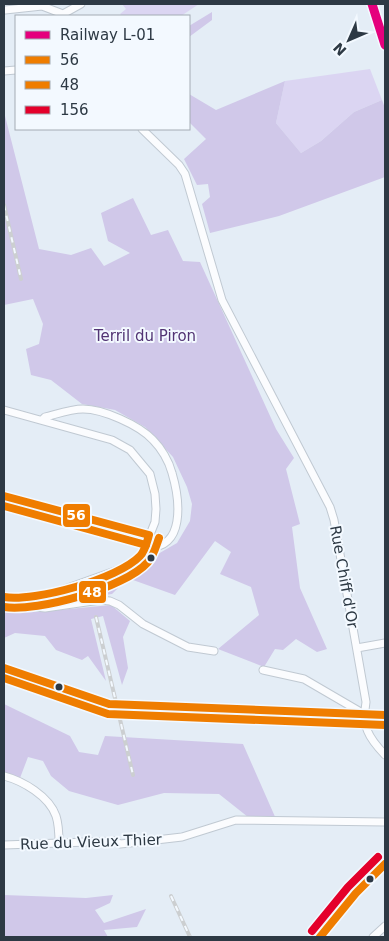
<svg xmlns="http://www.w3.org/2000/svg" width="389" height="941" font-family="'DejaVu Sans',sans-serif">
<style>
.green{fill:#dbd5f2}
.forest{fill:#d0c8e9}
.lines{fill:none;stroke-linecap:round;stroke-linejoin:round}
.minor-casing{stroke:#c0c9d2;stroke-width:9}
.minor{stroke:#fbfcfe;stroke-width:7}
.rail-casing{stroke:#cccfd1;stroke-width:4}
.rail{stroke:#f3f9ff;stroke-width:2;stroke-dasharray:5.5;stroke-linecap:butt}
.bus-1-casing{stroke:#f3f9ff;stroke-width:11}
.bus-2-casing{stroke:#f3f9ff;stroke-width:11}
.bus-3-casing{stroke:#f3f9ff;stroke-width:11}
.bus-1{stroke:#ef7d00;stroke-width:8}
.bus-2{stroke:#ef7d00;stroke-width:8}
.bus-3{stroke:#e4002b;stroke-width:8}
.rail-1-casing{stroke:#f3f9ff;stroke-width:12}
.rail-1{stroke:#e5007d;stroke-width:9}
.bus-dot{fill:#2d3944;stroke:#f3f9ff;stroke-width:2}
.labels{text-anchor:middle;stroke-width:4;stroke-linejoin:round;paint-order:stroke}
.park-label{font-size:15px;fill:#523474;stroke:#f3f9ff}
.street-label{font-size:15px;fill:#2d3944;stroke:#f3f9ff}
.line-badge{stroke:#f3f9ff;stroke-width:2}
.badge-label{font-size:14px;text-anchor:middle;font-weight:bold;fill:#fff}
</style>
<rect width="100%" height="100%" fill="#e4edf6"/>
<path class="green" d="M122,4h77l-18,12h-59l-2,-2 6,-5z
M370,69l12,31 -28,12 -33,29 -20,12 -25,-30 9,-42z"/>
<path class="forest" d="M212,12v8l-23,17v-11z
M285,81l-9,42 25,30 20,-12 33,-29 28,-12 3,8v69l-106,39 -69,17 -8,-29 8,-7 -2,-13 -11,1 -13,-26 22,-20 -17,-17v-28l27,16z
M4,112l35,137 32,6 20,-7 13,18 26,-13 -22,-12 -7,-28 32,-15 18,37 17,-5 15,31 17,1 76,167 18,29 -8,11 14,55 -8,3 8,61 27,61 -10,3 -21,-13 -13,11 -8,-1 -11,18 -46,-18 41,-34 -8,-28 -31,-13 11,-22 -16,-11 -40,54 -42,-15 -10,3 -11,11 -56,7 -2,-5 78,-27 45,-26 13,-22 2,-17 -5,-17 -14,-30 -28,-30 -30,-17 -33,-6 -31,-24 -20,-5 -5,-26 13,-5 4,-20 -10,-25 -29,6z
M111,605l19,16 -7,16 5,31 -6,17 -19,-69 -12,3 15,62 -18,-25 -6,4 -26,-10 -11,-14 -30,-3 -11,5v-31l34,5z
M4,704l66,32 9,16 19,3 7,-19 138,8 33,75 -28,-2 -29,-23 -55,-1 -46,12 -49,-14 -18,-15 -8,-15 -15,-4 -8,21 -16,-5z
M4,895l82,3 27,-3 -3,8 -15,7 9,13 42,-14 -9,18 -33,3 4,7h-104z"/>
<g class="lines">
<defs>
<path id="minor" d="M5,10l37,-4 21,8
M63,14l18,-10
M4,71l12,-1
M142,129l37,36 6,9 37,126 108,207 4,13 32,182c-4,25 2,35 19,53
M4,410l108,30 18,10 20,24 5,20 1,15 -1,13 -10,25 -5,9 -11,10 -67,24 -22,6 -29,2 -7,-1
M42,420l3,-3c12,-3 26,-8 38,-8 20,0 56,16 70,31 8,8 16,21 19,33 8,27 14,78 -27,74
M4,496l145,39
M11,598l15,8 19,2 55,-8 10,1 9,4 24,19 45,23 26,4
M357,648l28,-5
M4,668l105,36 276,11
M263,670l41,9 60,35
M4,776c19,5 45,20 52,40 3,9 3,19 3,28
M4,845l111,-4 5,3 10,-1 52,-6 54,-17 149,2
M320,937l36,-44 29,-29
M373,937l12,-11"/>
</defs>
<use href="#minor" class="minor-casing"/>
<use href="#minor" class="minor"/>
<defs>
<path id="rail" d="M4,205l17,74
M96,617l37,158
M171,896l19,41"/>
</defs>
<use href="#rail" class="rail-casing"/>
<use href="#rail" class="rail"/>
<defs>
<path id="bus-1" d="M4,496l145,39
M4,597c31,5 114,-18 136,-41 5,-5 7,-14 9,-21
M4,668l105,36 276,11
M320,937l36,-44 29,-29"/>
<path id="bus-2" d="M4,506l142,39
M4,607c34,5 121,-19 144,-45 6,-7 8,-16 11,-24
M4,678l104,36 277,11"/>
<path id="bus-3" d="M312,931l36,-44 30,-30"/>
</defs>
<use href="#bus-1" class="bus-1-casing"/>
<use href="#bus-2" class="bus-2-casing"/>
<use href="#bus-3" class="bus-3-casing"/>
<use href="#bus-1" class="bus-1"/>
<use href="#bus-2" class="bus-2"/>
<use href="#bus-3" class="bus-3"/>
<defs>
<path id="rail-1" d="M372,4l13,41"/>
</defs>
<use href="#rail-1" class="rail-1-casing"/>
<use href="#rail-1" class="rail-1"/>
</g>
<g class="bus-dot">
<circle cx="151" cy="558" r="4.5"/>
<circle cx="59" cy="687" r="4.5"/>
<circle cx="370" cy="879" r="4.5"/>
</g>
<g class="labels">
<g class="park-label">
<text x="145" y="341">Terril du Piron</text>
</g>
<g class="street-label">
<text transform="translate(344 577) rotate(80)" y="5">Rue Chiff d'Or</text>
<text transform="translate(91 842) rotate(-2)" y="5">Rue du Vieux Thier</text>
</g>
</g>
<g class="line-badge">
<rect x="62" y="503" width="29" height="25" rx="5" fill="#ef7d00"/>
<rect x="78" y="580" width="29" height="24" rx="5" fill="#ef7d00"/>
</g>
<g class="badge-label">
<text x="76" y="520">56</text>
<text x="92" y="597">48</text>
</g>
<rect width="389" height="941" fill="none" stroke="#2d3944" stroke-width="10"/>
<rect x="15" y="15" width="175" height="115" fill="#f3f9ff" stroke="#a4acb4"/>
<rect x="25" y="31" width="25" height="8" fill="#e5007d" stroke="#a4acb4"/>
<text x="60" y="40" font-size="15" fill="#2d3944">Railway L-01</text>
<rect x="25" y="56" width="25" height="8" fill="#ef7d00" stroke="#a4acb4"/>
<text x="60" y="65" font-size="15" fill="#2d3944">56</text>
<rect x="25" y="81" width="25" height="8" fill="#ef7d00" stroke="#a4acb4"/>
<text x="60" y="90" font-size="15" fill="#2d3944">48</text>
<rect x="25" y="106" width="25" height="8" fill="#e4002b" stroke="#a4acb4"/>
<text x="60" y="115" font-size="15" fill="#2d3944">156</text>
<g transform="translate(349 40) rotate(225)" stroke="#f3f9ff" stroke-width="4" paint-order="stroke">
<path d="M0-4L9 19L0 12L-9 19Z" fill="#2d3944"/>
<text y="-8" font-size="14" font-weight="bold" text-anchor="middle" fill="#2d3944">N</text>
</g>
</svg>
